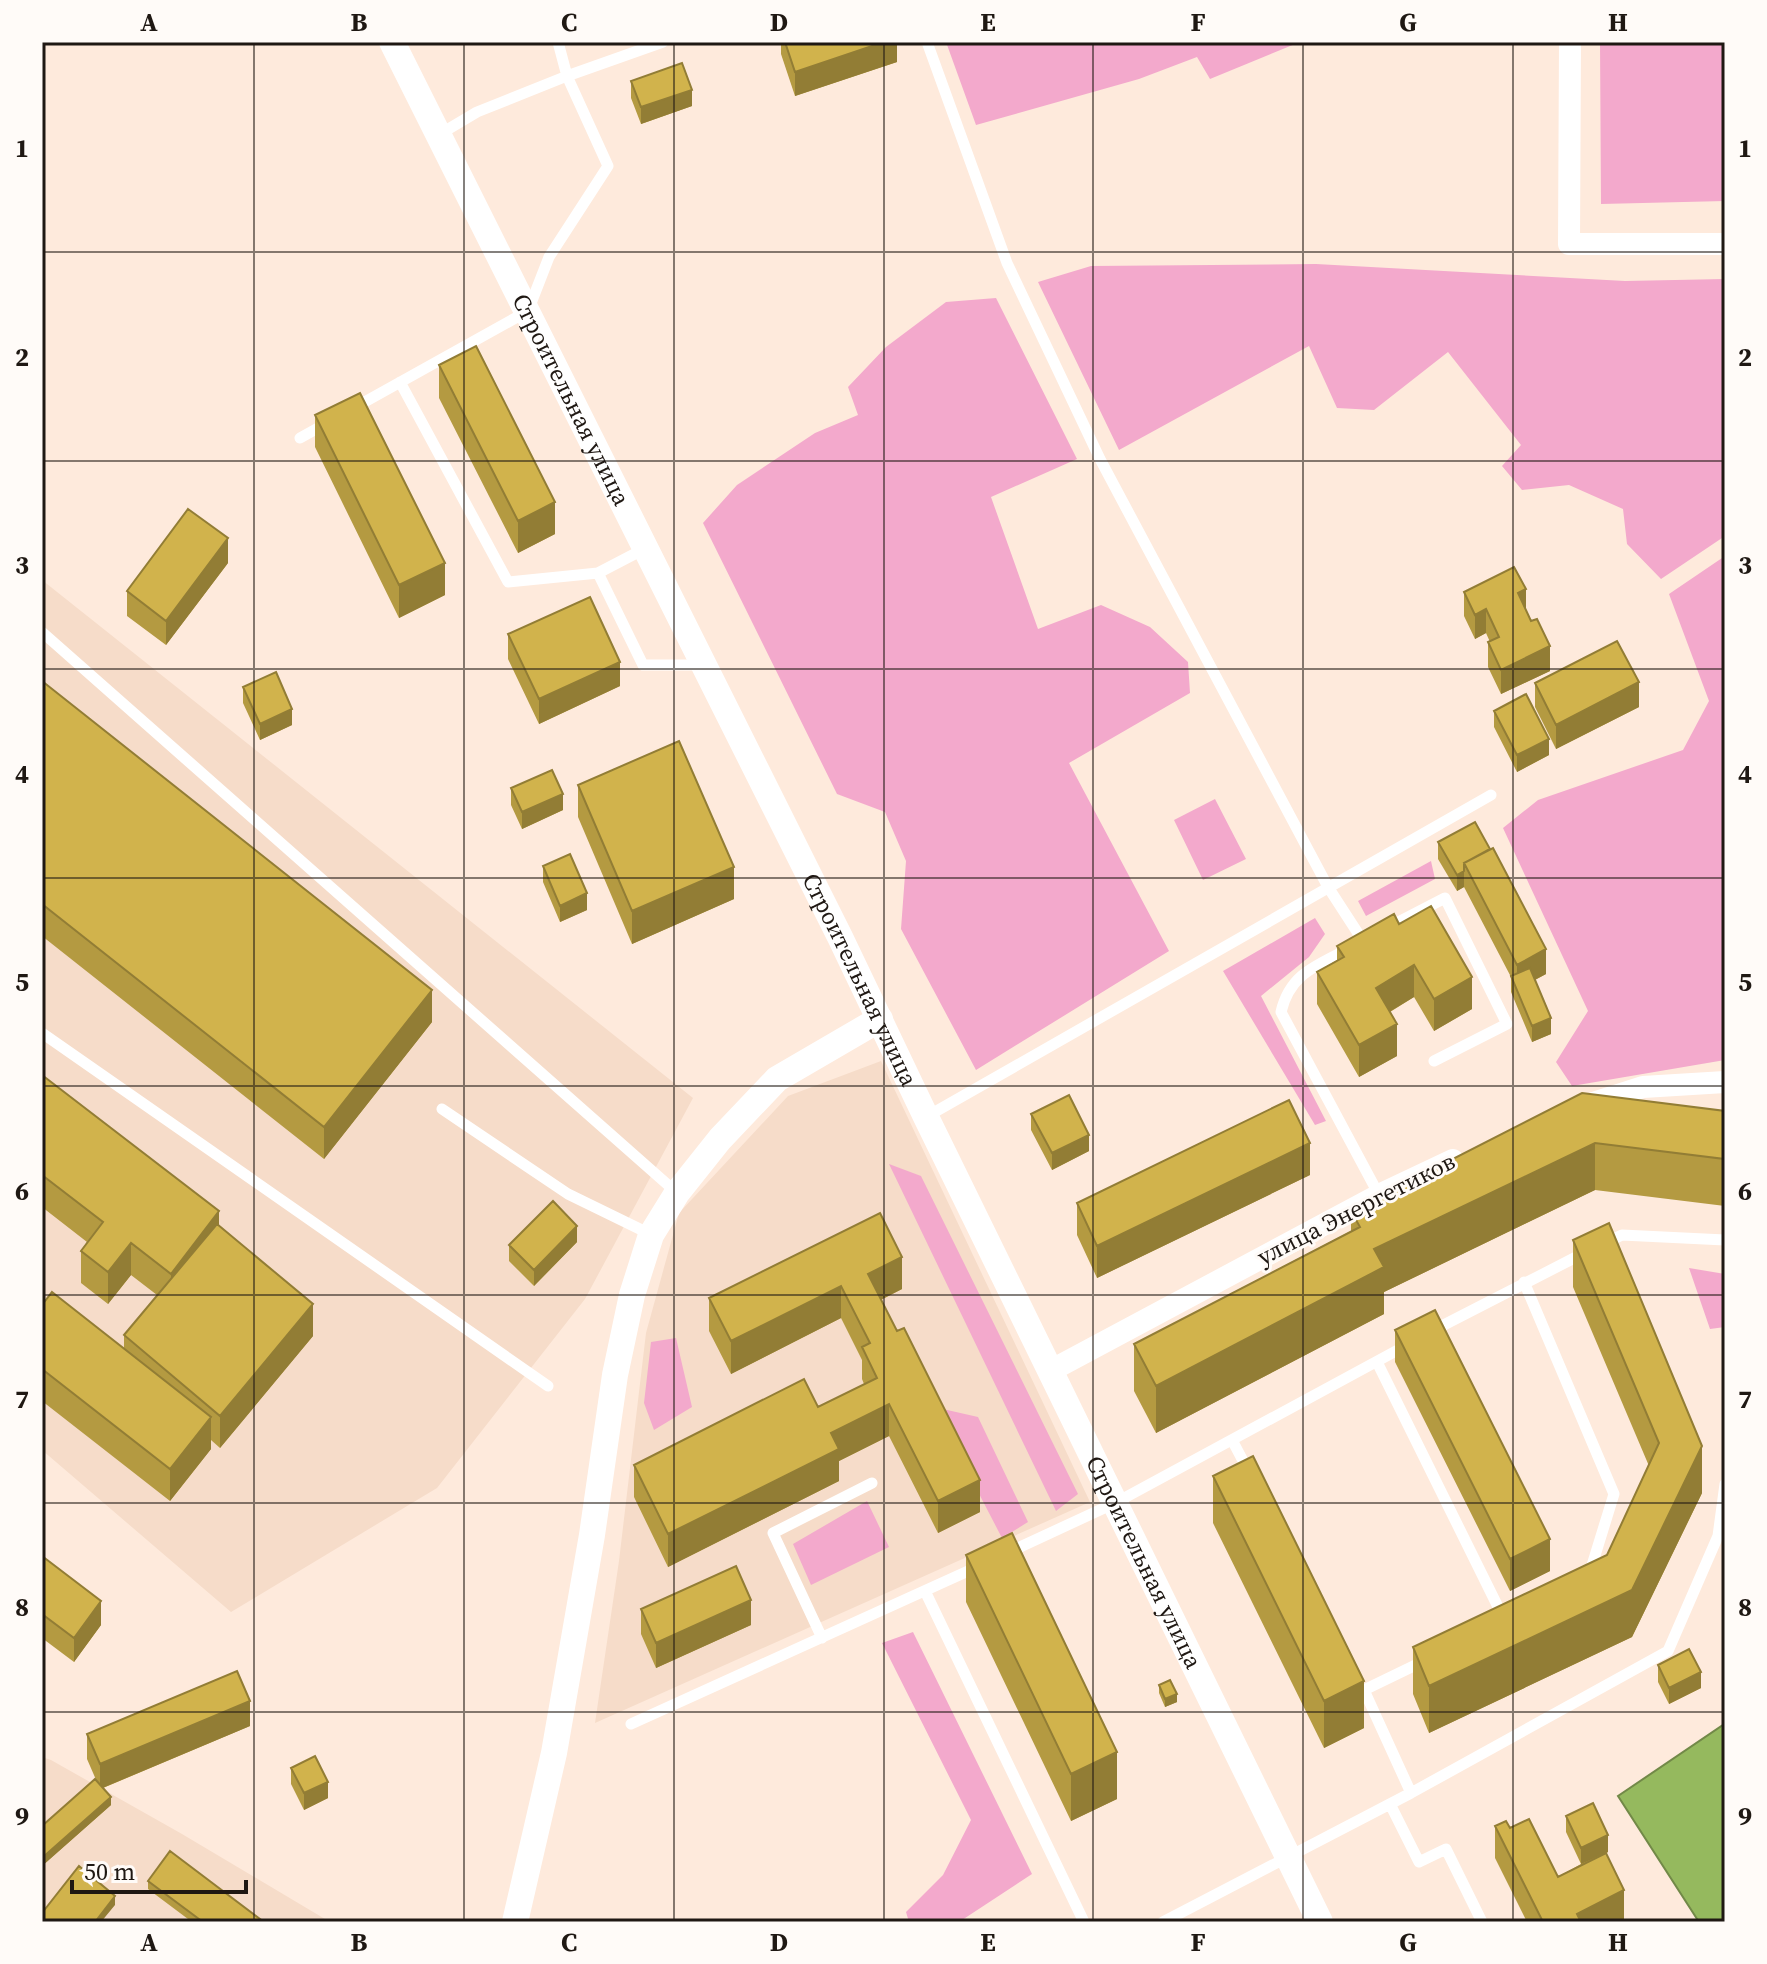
<svg xmlns="http://www.w3.org/2000/svg" width="1767" height="1964" font-family="'Source Serif 4',serif">
<style>
.built{fill:#f6dcc9}
.green{fill:#f3a9cc}
.water{fill:#95b95e;stroke:#728948;stroke-width:2}
.lines{fill:none;stroke-linecap:round;stroke-linejoin:round}
.service{stroke:#fff;stroke-width:11}
.minor{stroke:#fff;stroke-width:22}
.tertiary{stroke:#fff;stroke-width:26}
.wall{fill:#b49a41}
.shaded-wall{fill:#927d35}
.building{fill:#d1b34c;stroke:#927d35;stroke-width:2}
.grid{fill:none;stroke:#1f1813;stroke-width:2;stroke-opacity:0.55}
.labels{text-anchor:middle;stroke-width:6;stroke-linejoin:round;paint-order:stroke}
.street-label{font-size:24px;fill:#1f1813;stroke:#fffbf8}
.neatline{fill:none;stroke:#1f1813;stroke-width:3}
.grid-label{font-size:26px;text-anchor:middle;font-weight:bold;fill:#1f1813}
</style>
<rect width="100%" height="100%" fill="#feeadc"/>
<path class="built" d="M42,580l651,518 -108,201 -148,189 -206,124 -189,-162z
M881,1061l209,441 -495,221 24,-162 27,-228 33,-120 109,-117z
M42,1757l9,3 131,74 148,88h-288z"/>
<path class="green" d="M946,42h354l-90,37 -13,-22 -58,22 -163,46z
M1600,42h125v159l-124,3z
M1316,264l309,17 100,-2v257l-64,43 -34,-35 -4,-35 -54,-24 -47,5 -20,-24 19,-21 -73,-93 -74,58 -37,-2 -28,-62 -190,104 -81,-168 53,-16z
M996,298l81,161 -86,38 47,132 63,-24 49,22 38,35 2,31 -121,70 100,188 -193,119 -75,-141 5,-68 -21,-49 -48,-18 -134,-271 34,-38 78,-52 43,-18 -10,-28 38,-40 60,-45z
M1725,556v504l-153,26 -16,-24 32,-51 -85,-183 35,-28 145,-50 26,-49 -40,-107z
M1215,799l31,60 -43,21 -29,-60z
M1431,861l4,18 -69,37 -8,-15z
M1315,918l10,16 -16,23 -48,39 65,125 -11,4 -92,-154z
M889,1164l32,12 157,318 -22,17z
M1689,1268l36,6v53l-15,2z
M676,1338l16,69 -38,23 -10,-27 7,-61z
M934,1407l44,10 50,105 -26,16z
M867,1501l22,46 -78,38 -18,-41z
M913,1632l119,242 -73,48h-50l-3,-10 37,-37 28,-55 -89,-177z"/>
<path class="water" d="M1723,1725l2,1v196h-26l-81,-126z"/>
<g class="lines">
<path class="service" d="M558,42l9,34 96,-34
M927,42l80,221 93,196 228,428 35,54
M400,382l108,200 90,-9
M352,409l176,-98 21,-54 59,-91 -41,-90 -90,36 -37,22
M300,438l27,-15
M646,548l-48,25 45,92h59
M42,632l634,560
M1387,928l58,-30 62,126 -73,37
M1350,948c-32,17 -60,25 -69,64l98,183
M42,1033l506,353
M442,1109l126,85 82,40
M926,1117l565,-322
M1603,1244l19,-9 103,5
M1524,1282l90,212 -25,81
M1432,1331l152,-78
M1377,1362l127,257
M1232,1440l18,34
M1007,1553l108,-50 292,-158
M925,1591l159,331
M822,1638l-49,-105 99,-50
M631,1724l346,-157
M1411,1793l-47,-103 62,-30
M1390,1804l29,58 27,-13 36,73
M1163,1922l248,-129 257,-142 50,-115 7,-52"/>
<path class="minor" d="M1570,42l-1,202h156
M1584,1106l59,-19 82,-5
M1050,1371l329,-176 74,-35"/>
<g class="tertiary">
<path id="s1" d="M392,42l448,895 86,180 394,805"/>
<path d="M515,1922l39,-169 38,-218 23,-160 17,-80 19,-60 26,-42 43,-54 57,-60 103,-60"/>
</g>
</g>
<path class="wall" d="M781,42h116v20l-102,34 -14,-42z
M631,81l61,25 -51,18 -10,-26z
M439,365l116,169 -37,19 -79,-155z
M315,415l130,180 -46,23 -84,-171z
M228,563l-62,82 -39,-29v-25z
M1464,592l62,18 24,61 -49,23 -13,-27v-25h2l-4,-9 -11,6 -11,-23z
M508,634l112,52 -81,38 -31,-65z
M42,681l390,341 -108,137 -282,-223z
M1535,683l104,24 -83,42 -21,-42z
M243,687l49,38 -32,15 -17,-37z
M1494,711l55,44 -32,17 -23,-45z
M578,785l156,114 -102,45 -54,-127z
M511,788l52,22 -41,19 -11,-24z
M1475,822l71,152 -11,6 16,54 -19,8 -21,-50v-15l-47,-90 -7,4 -19,-32v-17z
M543,866l44,44 -27,12 -17,-40z
M1399,924l73,85 -38,22 -20,-34 -24,15 7,44 -38,21 -42,-73v-32l20,-12v-14z
M42,1075l177,151 94,110 -93,112 -9,-8v9l-41,52 -128,-100v-96l82,44v-14l33,-40 -26,-20 -23,29 -27,-21v-32l6,-9 -45,-35z
M1582,1093l143,18v95l-130,-16 -211,102v22l-228,119 -22,-42v-47l217,-113v-20z
M1031,1114l58,37 -37,19 -21,-40z
M1310,1175l-213,103 -20,-43v-32z
M880,1213l22,76 -21,11 99,212 -42,21 -49,-97 -50,25v20l-171,86 -34,-70v-32l184,-58 46,-23 -2,-5v-19l-21,-42 -110,56 -22,-43v-33z
M1573,1240l129,253 -70,144 -203,96 -16,-39v-47l194,-92 42,-89 -76,-179z
M577,1242l-43,44 -25,-25v-16z
M1395,1330l155,241 -40,20 -115,-229z
M1213,1476l151,252 -40,20 -111,-225z
M966,1555l151,244 -46,22 -105,-219z
M42,1556l59,69 -27,37 -32,-24z
M641,1609l110,16 -95,43 -15,-34z
M1658,1665l43,23 -32,16 -11,-22z
M1159,1685l18,17 -12,5 -6,-14z
M250,1726l-147,62 8,17 -69,61v-40l55,-44 -10,-23v-25z
M291,1768l37,30 -24,12 -13,-26z
M1566,1816l42,36 -2,1 18,69h-97l-32,-64v-32l15,2 48,49 23,-13 -15,-32z
M148,1881l116,41h-72l-44,-33z"/>
<path class="shaded-wall" d="M884,42h13v20l-102,34v-24z
M692,90v16l-51,18v-17z
M555,502v32l-37,19v-32z
M228,538v25l-62,82v-24z
M445,563v32l-46,23v-33z
M1526,589v25l-8,-21z
M1486,609v24l-11,6v-24z
M1550,646v25l-49,23v-24z
M620,662v24l-81,38v-25z
M1639,682v25l-83,42v-24z
M292,709v16l-32,15v-16z
M1549,739v16l-32,17v-17z
M563,794v16l-41,19v-17z
M734,867v32l-102,45v-33z
M1464,871v16l-7,4v-16z
M587,893v17l-27,12v-16z
M1546,949v25l-29,15v-24z
M1414,965v32l-38,23v-32z
M1472,977v32l-38,22v-32z
M432,990v32l-108,137v-32z
M1551,1018v16l-19,8v-16z
M1397,1024v32l-38,21v-32z
M1089,1135v16l-37,19v-17z
M1310,1143v32l-213,103v-32z
M1595,1143v47l-211,102v22l-228,119v-47l218,-137z
M219,1211v32l-48,63v-32z
M577,1226v16l-43,44v-16z
M131,1243v32l-23,29v-32z
M902,1257v32l-34,17v-32z
M841,1286v32l-110,56v-33z
M313,1304v32l-93,112v-32z
M889,1404v32l-50,25v20l-171,86v-33l163,-101z
M211,1417v32l-41,52v-32z
M1702,1446v47l-70,144 -203,96v-47l203,-96z
M980,1480v32l-42,21v-32z
M1550,1539v32l-40,20v-32z
M751,1600v25l-95,43v-25z
M101,1601v24l-27,37v-24z
M1701,1672v16l-32,16v-16z
M1364,1681v47l-40,20v-47z
M1177,1694v8l-12,5v-8z
M250,1701v25l-150,63v-25z
M1117,1752v47l-46,22v-47z
M328,1782v16l-24,12v-17z
M111,1797v8l-69,61v-8z
M1608,1835v17l-27,12v-16z
M1624,1890v32h-47v-8z
M115,1896v9l-14,17h-6z"/>
<path class="building" d="M785,42h99l-89,30z
M682,63l10,27 -51,17 -10,-26z
M476,346l79,156 -37,19 -79,-156z
M360,393l85,170 -46,22 -84,-170z
M188,509l40,29 -62,83 -39,-30z
M1514,567l12,22 -8,4 13,28 6,-2 13,27 -49,24 -13,-28 11,-5 -13,-28 -11,6 -11,-23z
M590,597l30,65 -81,37 -31,-65z
M1617,641l22,41 -83,43 -21,-42z
M276,672l16,37 -32,15 -17,-37z
M42,681l390,309 -108,137 -282,-223z
M1526,694l23,45 -32,16 -23,-44z
M679,741l55,126 -102,44 -54,-126z
M552,770l11,24 -41,18 -11,-24z
M1475,822l15,27 -26,14v8l-7,4 -19,-33z
M1493,848l53,101 -29,16 -53,-102z
M570,854l17,39 -27,13 -17,-40z
M1431,906l41,71 -38,22 -20,-34 -38,23 21,36 -38,21 -42,-73 27,-15 -7,-11 57,-32 5,10z
M1530,968l21,50 -19,8 -21,-50z
M42,1075l177,136 -48,63 -40,-31 -23,29 -27,-21 22,-29 -61,-47z
M1582,1093l143,18v48l-130,-16 -221,106 10,18 -228,119 -22,-42 226,-117 -9,-16z
M1069,1095l20,40 -37,18 -21,-39z
M1289,1100l21,43 -213,103 -20,-43z
M553,1201l24,25 -43,44 -25,-25z
M880,1213l22,44 -34,17 29,57 7,-3 76,152 -42,21 -49,-97 -58,29 8,16 -171,85 -34,-69 170,-86 14,28 59,-29 -15,-31 8,-4 -29,-57 -110,55 -22,-43z
M1609,1223l93,223 -70,144 -203,96 -16,-39 194,-92 52,-112 -86,-203z
M217,1224l96,80 -93,112 -96,-81z
M52,1292l159,125 -41,52 -128,-100v-64z
M1435,1310l115,229 -40,20 -115,-229z
M1253,1456l111,225 -40,20 -111,-225z
M1012,1533l105,219 -46,22 -105,-219z
M42,1556l59,45 -27,37 -32,-24z
M736,1566l15,34 -95,43 -15,-34z
M1689,1649l12,23 -32,16 -11,-23z
M237,1671l13,30 -150,63 -13,-30z
M1170,1680l7,14 -12,5 -6,-14z
M315,1756l13,26 -24,11 -13,-25z
M95,1779l16,18 -69,61v-32z
M1593,1803l15,32 -27,13 -15,-32z
M1529,1819l29,58 48,-24 18,37 -47,24 4,8h-38l-48,-96 11,-5 4,7z
M170,1851l94,71h-61l-55,-41z
M79,1866l36,30 -20,26h-53v-9z"/>
<path class="grid" d="M254,42v1880M464,42v1880M674,42v1880M884,42v1880M1093,42v1880M1303,42v1880M1513,42v1880M42,252h1683M42,461h1683M42,669h1683M42,878h1683M42,1086h1683M42,1295h1683M42,1503h1683M42,1712h1683"/>
<g class="labels">
<g class="street-label">
<text dy="8" stroke="none"><textPath href="#s1" startOffset="400">Строительная улица</textPath></text>
<text dy="8" stroke="none"><textPath href="#s1" startOffset="1048">Строительная улица</textPath></text>
<text transform="translate(1356 1209) rotate(-27)" y="8">улица Энергетиков</text>
<text dy="8" stroke="none"><textPath href="#s1" startOffset="1696">Строительная улица</textPath></text>
</g>
</g>
<rect width="1767" height="1964" fill="none" stroke="#fffbf8" stroke-width="88"/>
<path d="M72 1880v12h174v-12" fill="none" stroke="#1f1813" stroke-width="4"/>
<text x="84" y="1880" font-size="24" fill="#1f1813" stroke="#fffbf8" stroke-width="6" paint-order="stroke">50 m</text>
<rect x="44" y="44" width="1679" height="1876" class="neatline"/>
<g class="grid-label">
<text x="149" y="31">A</text>
<text x="359" y="31">B</text>
<text x="569" y="31">C</text>
<text x="779" y="31">D</text>
<text x="988" y="31">E</text>
<text x="1198" y="31">F</text>
<text x="1408" y="31">G</text>
<text x="1618" y="31">H</text>
<text x="22" y="157">1</text>
<text x="1745" y="157">1</text>
<text x="22" y="366">2</text>
<text x="1745" y="366">2</text>
<text x="22" y="574">3</text>
<text x="1745" y="574">3</text>
<text x="22" y="783">4</text>
<text x="1745" y="783">4</text>
<text x="22" y="991">5</text>
<text x="1745" y="991">5</text>
<text x="22" y="1200">6</text>
<text x="1745" y="1200">6</text>
<text x="22" y="1408">7</text>
<text x="1745" y="1408">7</text>
<text x="22" y="1616">8</text>
<text x="1745" y="1616">8</text>
<text x="22" y="1825">9</text>
<text x="1745" y="1825">9</text>
<text x="149" y="1951">A</text>
<text x="359" y="1951">B</text>
<text x="569" y="1951">C</text>
<text x="779" y="1951">D</text>
<text x="988" y="1951">E</text>
<text x="1198" y="1951">F</text>
<text x="1408" y="1951">G</text>
<text x="1618" y="1951">H</text>
</g>
</svg>
